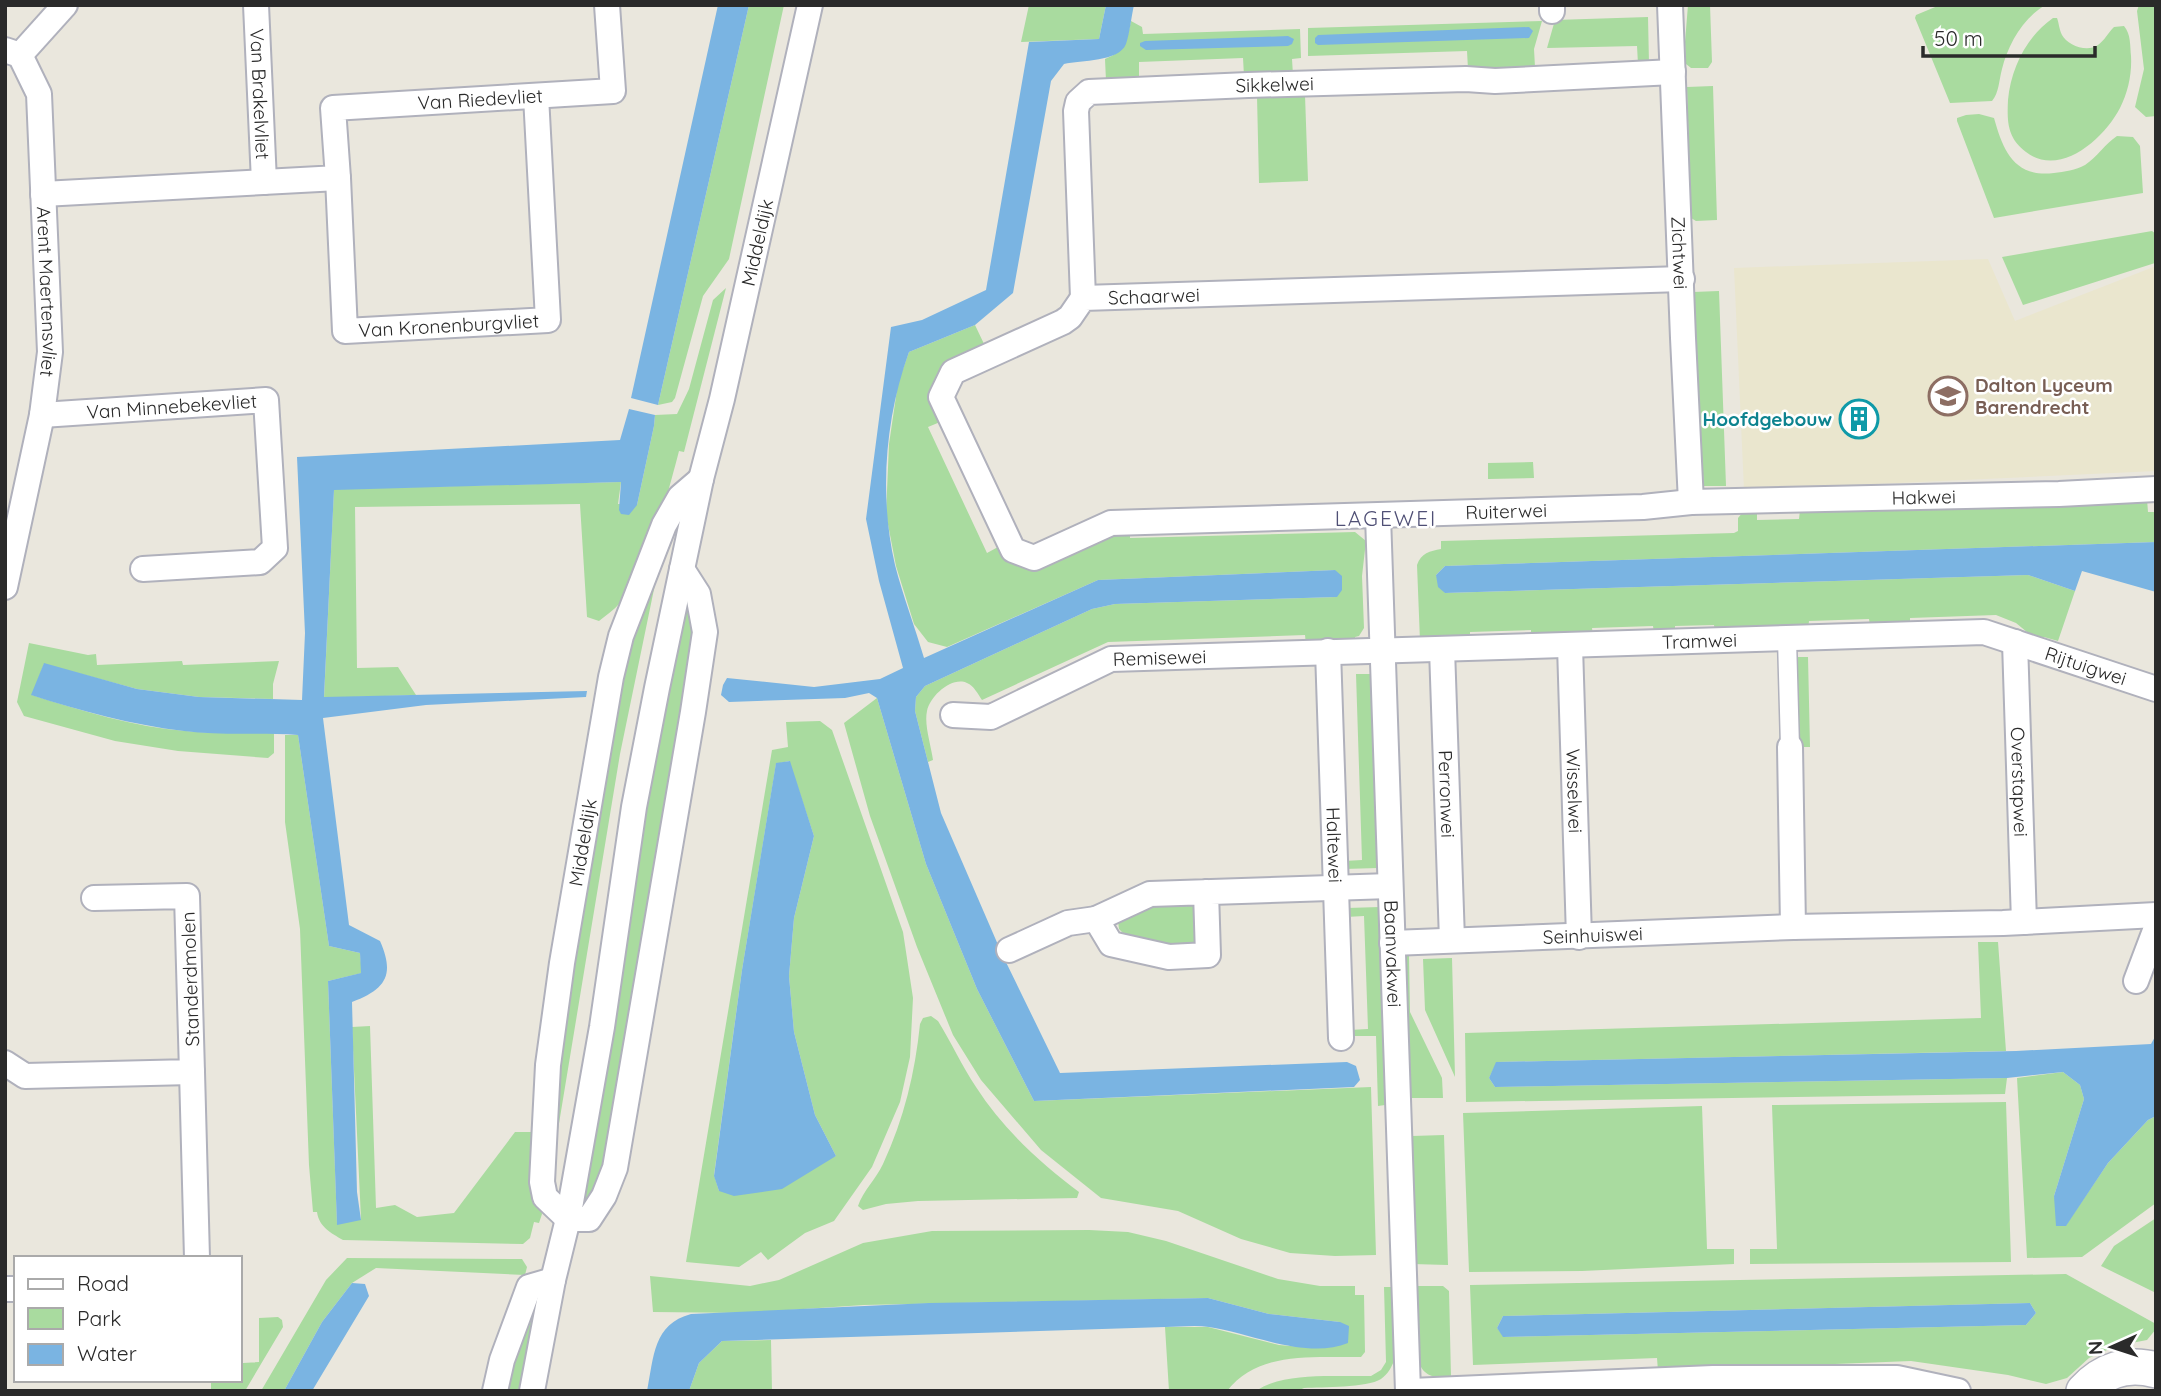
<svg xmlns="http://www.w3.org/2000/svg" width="2161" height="1396" font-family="Quicksand,sans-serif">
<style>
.education{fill:#eae6ce}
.green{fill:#a9db9f;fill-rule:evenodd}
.water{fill:#7ab4e2}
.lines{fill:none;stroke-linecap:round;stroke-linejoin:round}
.pedestrian-casing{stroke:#b0b1bc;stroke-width:21}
.minor-casing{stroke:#b0b1bc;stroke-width:28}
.secondary-casing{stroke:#b0b1bc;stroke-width:38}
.pedestrian{stroke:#fff;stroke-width:18}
.minor{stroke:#fff;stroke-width:24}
.secondary{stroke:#fff;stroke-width:35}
.labels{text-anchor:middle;stroke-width:5;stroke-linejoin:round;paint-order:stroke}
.street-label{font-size:19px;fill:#2a2a2a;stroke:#fff}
.education-label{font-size:19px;font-weight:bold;fill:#785e54;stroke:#fff;text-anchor:start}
.culture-label{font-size:19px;font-weight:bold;fill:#0d838f;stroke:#fff;text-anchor:end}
.neighbourhood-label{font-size:21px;letter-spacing:2px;fill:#4f4f75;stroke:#fff}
</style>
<rect width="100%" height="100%" fill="#eae7dd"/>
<path class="education" d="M1988,259l27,62 141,-55v205l-412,19 -10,-222z"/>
<path class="green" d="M749,5h35l-55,254 -26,37 -28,102 -3,4 -14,3z
M1029,5h77l-7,34 -78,3z
M1688,5h22l2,57 -4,6h-17l-5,-4 -1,-22z
M1940,5h106c-23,12 -38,40 -44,64 -3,11 -3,24 -10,32l-42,2 -35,-85 1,-3z
M2139,5h17v111l-10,1 -11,-10 9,-38 -7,-58z
M1648,17l1,47h-11l-1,-18 -90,2 8,-28z
M2053,18h4c2,5 2,11 5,17 5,10 25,18 36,10 6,-4 10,-12 16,-18l10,-1c7,8 6,20 7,30 1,18 -3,36 -11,52 -16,31 -60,70 -94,44 -19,-14 -19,-31 -18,-52 3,-32 19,-64 45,-82z
M1131,21l11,6 1,7 157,-5 1,29 -9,1 1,16 -49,1 -1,-18 -104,4v18l-33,1 -1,-22c22,-9 21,-17 26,-38z
M1542,21l-8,28 1,18 -67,2 -1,-18 -159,5v-28z
M1713,86l4,134 -21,1 -5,-3 -4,-131z
M1305,95l3,86 -49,2 -2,-87z
M1979,114l15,4c9,32 20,60 60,55 10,-1 22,-3 31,-8 12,-8 20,-21 32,-29l16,1 7,9 3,47 -149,25 -37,-97v-3l9,-3z
M2152,231l4,3 -1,29 -132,42 -21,-48z
M726,288l-42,164 -5,-1c-12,46 -30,114 -59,152 -6,7 -14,12 -21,18l-12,-4 -7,-113 -225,3 2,161 41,-1 18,28 -92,3 10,-209 287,-7 -3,22 19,1 17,-79 1,-11 22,-1 12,-25 24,-89z
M1719,291l7,195h-22l-8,-94 -3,-100z
M975,325l10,21c-22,11 -58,22 -50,53 1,7 7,15 10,21l-17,7 59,126 11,-6 12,12 11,8 18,-3 75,-34 16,-1v9l225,-6 11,9 -4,35 2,52 -5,8 -4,1v6l-49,2 -1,-10 -197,7 -126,58c-4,-6 -8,-14 -15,-17 -15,-7 -37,13 -40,28 -3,14 4,34 6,49l-5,2 -13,-51 1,-14 9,-11 167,-77 23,-5 222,-7 -2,-27 -237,10 -151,67 -19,-5 -14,-18 -18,-58 -10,-52 3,-70 9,-61 11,-31z
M1533,462l1,16 -46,1v-16z
M2147,499l1,13h8v30l-711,24 -9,9 9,18 583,-18 47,16 -17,50 -14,-4h-11l-17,-14 -20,-8 -86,3v7l-40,1 -1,-7 -60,2 -1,8 -93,3 -1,-7 -39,1v7h-21l-1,-7 -61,2 1,7 -62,3v-8l-61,2v7l-50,2 -3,-76c4,-12 13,-14 24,-16v-8l293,-8 4,-2v-13l5,-6 14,-1v9l42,-1 1,-9z
M666,531l-46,223 -72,436 8,-120 59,-384z
M682,609l11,1v28l-74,488 -33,86 -5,-1 59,-387z
M29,643l59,12 8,-1 1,11 85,-4 1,4 96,-4 -6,23v15l-74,-2 -62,-8 -93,-25 -12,31c50,16 102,32 154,36 29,3 59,1 88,2v20l-6,5 -90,-7 -63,-10 -91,-25 -7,-14z
M1778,657h30l2,90h-30z
M1356,674h16l6,194 -34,1v-8l18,-1z
M877,698l49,166 51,125 57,112 337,-14 5,168 -41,1 -45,-3 -49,-14 -63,-28 -77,-13 -60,-48 -60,-70 -28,-45 -36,-88 -47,-131 -26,-93z
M820,721l12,9 71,202 10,66 -3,59 -10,45 -28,65 -38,54 -29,12 -37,27 -7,-8 -22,15 -53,-5 86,-512 16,-3 -2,-25zM789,761l25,75 -20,82 -5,58 5,56 21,83 21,41 -117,35 -5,-16 28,-205 34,-206z
M285,735h13l31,211 31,7 2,20 -34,8 9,243 24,-5 -9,-192 18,-1 6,182 19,-3 22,12 37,-4 61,-81h24l-2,59 5,23 -3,9 -5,-1 -4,16 -7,6 -180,-4c-12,-7 -24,-13 -26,-28h-4l-4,-47 -9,-236 -15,-107z
M1197,902l1,34 -4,7 -12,5 -56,-12 -7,-7 -1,-8 25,-17z
M1380,907l5,198 -7,1 -2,-70h-27v-6l19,-1 -4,-113 -18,1 1,-9z
M1978,942h20l8,109 -509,11 -8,16 6,9 512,-9 -2,16 -539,8 -1,-69 516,-15z
M1402,955h7l1,57 32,66 1,20h-37z
M1452,958l3,119 -30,-67 -2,-51z
M931,1016l7,5c13,21 24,45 38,66 27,42 64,76 103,105l-2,6 -159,3 -32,3 -23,6 -5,-4c5,-15 18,-27 25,-42 21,-45 32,-91 37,-140l3,-6z
M2063,1072l17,13 4,14 -30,97 12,29 42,-62 40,-43 8,-4v87l-74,54 -55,1 -10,-180z
M2006,1102l5,160 -261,2v-15h27l-5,-144z
M1702,1106l5,143h27v15l-152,7 -113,1 -6,-159z
M1407,1132l5,4 32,-1 4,130 -36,-1z
M2156,1218v75l-55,-27 13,-20z
M1089,1230l39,2 38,9 112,38 42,7h35v9h9l1,57 -4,5c-46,1 -102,-7 -134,34h-58l-4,-64h43l71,18 34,3 27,-26 -71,-8 -61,-16 -344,7 -119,8 -92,-1 -3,-36 100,10 29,-6 84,-37 69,-12z
M347,1258l175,1 5,8 -2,8 -149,-7 -24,15 -30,39 -38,69h-23l65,-111z
M2066,1274l90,50v5l-9,11 -31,6 -27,12 -22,20 -21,6 -38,-9 -97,-14 -253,10 -1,-13 -184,7 -3,-80zM2030,1303l6,10 -10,12 -522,12 -7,-9 6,-12z
M1414,1286h29l6,5 2,86c-10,0 -18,2 -26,-5 -14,-12 -11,-66 -11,-86z
M1384,1287h8l2,74c-3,7 -6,13 -13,18 -14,9 -59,8 -77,9l-7,3h-41c28,-20 81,-14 115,-15l10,-6 5,-8z
M539,1294l-16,97h-22z
M278,1317l4,3 1,7 -38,64h-34v-10l32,-1v-17l16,-1v-44z
M771,1340l1,51h-83l10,-28 23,-22z"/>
<path class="water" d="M718,5h31l-91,400 -27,-7z
M1106,5h28c-3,13 -4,27 -8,39 -7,18 -45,16 -62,20l-13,17 -38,212 -38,32 -66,27c-24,66 -30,144 -14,213 8,31 20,62 29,93l174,-78 237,-10 7,6v14l-5,7 -222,7 -23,5 -167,77 -9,11 -1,14 26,102 61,141 58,119 287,-11 9,4 4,14 -6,7 -320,14 -57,-112 -51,-125 -49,-166 -8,-5 -24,5 -116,4 -8,-7 2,-10 4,-7 87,9 66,-8 23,-11 -24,-87 -13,-62 25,-192 31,-7 64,-30 43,-248 70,-3z
M1529,27l4,4 -4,7 -211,7 -3,-2v-5l3,-3z
M1288,36l6,3 -2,5 -4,2 -142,4 -6,-4v-3l5,-2z
M629,409l26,6 -1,11 -17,79 -8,10 -8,-1 -2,-4 2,-28 -287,8 -10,207 263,-6 -1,6 -160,8 -103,13 26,207 31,16c15,34 6,48 -28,61l5,190 4,28 -24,5 -9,-244 33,-8 -1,-20 -31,-7 -31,-211c-37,-3 -76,1 -114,-4 -52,-6 -103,-20 -153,-36l13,-32 93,26 62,8 103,3 3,-67 -8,-176 323,-17z
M2156,542v50l-74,-21 -7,20 -47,-16 -583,18 -7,-6 -2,-12 9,-9z
M790,761l24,75 -20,82 -5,58 5,56 21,83 21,41 -54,33 -48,7 -15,-5 -5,-15 28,-206 34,-207z
M2156,1035v81l-8,4 -40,43 -42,63h-10l-2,-30 30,-97 -4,-14 -17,-13 -56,6 -512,9 -6,-9 7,-16 520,-11 135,-7z
M352,1283l13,1 4,12 -57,95h-28l38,-69z
M1208,1298l61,16 71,8 9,4 -1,17c-41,17 -98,-10 -139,-16 -14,-2 -30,0 -44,0l-443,14 -23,22 -10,28h-42c7,-34 6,-67 44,-77l238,-11z
M2030,1303l6,10 -10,12 -523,12 -6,-9 6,-12z"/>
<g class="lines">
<defs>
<path id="pedestrian" d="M1787,639l3,108"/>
<g id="minor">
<path id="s1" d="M256,5l8,177"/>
<path d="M1552,5v6"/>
<path id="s2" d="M1670,5l13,333 8,164"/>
<path id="s3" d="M5,50l15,5 19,39 11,258 -8,63 -37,172"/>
<path d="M20,55l45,-50"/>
<path id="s4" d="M338,178l7,153 203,-11 -12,-224"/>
<path id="s5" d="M43,194l295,-16 -5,-70 280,-17 -6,-86"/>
<path id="s6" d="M1682,279l-599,19 -13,19 -7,5 -110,50 -12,25 72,153 21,8 77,-35 532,-16 48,-5 368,-8 97,-5"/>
<path id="s7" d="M1083,298l-7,-187 2,-9 11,-10 159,-7 218,-6 29,2 178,-9"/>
<path id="s8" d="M42,415l224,-15 9,148 -15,14 -117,7"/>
<path id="s9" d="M1378,516l30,875"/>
<path id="s10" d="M682,569l16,25 7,38 -12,80 -78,456 -11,28 -15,23h-21l-23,-22 -3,-15 6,-117 14,-102 49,-286 10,-41 43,-111 16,-28 21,-18"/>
<path id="s11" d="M2015,642l9,280"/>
<path id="s12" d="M1570,646l9,291"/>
<path id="s13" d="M1442,649l10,291"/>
<path id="s14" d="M1328,651l13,387"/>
<path id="s15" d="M953,715l38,2 120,-58 873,-27 172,57"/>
<path d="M1790,747l3,180"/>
<path d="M1206,892l2,63 -39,2 -58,-13 -15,-25 54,-25 240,-8"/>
<path id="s16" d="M1392,943l401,-16 210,-4 153,-8"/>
<path d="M1009,950l59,-27 28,-4"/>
<path d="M2136,981l20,-53"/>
<path d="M5,1063l20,13 167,-4 -5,-176 -93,2"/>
<path d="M192,1072l5,186"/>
<path d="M5,1289h11"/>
<path d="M495,1391l7,-31 27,-73 24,-7"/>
<path id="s17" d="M532,1391l21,-111 15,-61 34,-192 32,-220 23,-119 44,-209 21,-80 88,-394"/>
<path d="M1411,1391l302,-13h184l61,13"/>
</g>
<path id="secondary" d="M2084,1391c19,-21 44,-29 72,-21"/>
</defs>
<use href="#pedestrian" class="pedestrian-casing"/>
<use href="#minor" class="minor-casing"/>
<use href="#secondary" class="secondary-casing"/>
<use href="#pedestrian" class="pedestrian"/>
<use href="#minor" class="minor"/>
<use href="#secondary" class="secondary"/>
</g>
<defs>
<symbol id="school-ring" viewBox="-11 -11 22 22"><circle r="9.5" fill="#fff" stroke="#8d6e63" stroke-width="1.5"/><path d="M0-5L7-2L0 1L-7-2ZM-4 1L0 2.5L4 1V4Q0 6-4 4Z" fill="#8d6e63"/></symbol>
<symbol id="building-ring" viewBox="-11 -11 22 22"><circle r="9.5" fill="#fff" stroke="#0f9aa8" stroke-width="1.5"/><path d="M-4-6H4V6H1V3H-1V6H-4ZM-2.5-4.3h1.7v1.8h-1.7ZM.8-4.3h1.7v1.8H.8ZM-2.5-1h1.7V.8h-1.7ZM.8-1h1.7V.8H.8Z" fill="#0f9aa8"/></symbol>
</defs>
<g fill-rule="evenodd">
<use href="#school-ring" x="1926" y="374" width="44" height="44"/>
<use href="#building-ring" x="1837" y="397" width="44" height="44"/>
</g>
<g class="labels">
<g class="street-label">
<text dy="7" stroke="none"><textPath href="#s7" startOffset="397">Sikkelwei</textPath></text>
<text dy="7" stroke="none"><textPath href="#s1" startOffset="89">Van Brakelvliet</textPath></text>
<text dy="7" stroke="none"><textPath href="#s5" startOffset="513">Van Riedevliet</textPath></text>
<text dy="7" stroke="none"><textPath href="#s17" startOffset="1171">Middeldijk</textPath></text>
<text dy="7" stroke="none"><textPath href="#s2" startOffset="248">Zichtwei</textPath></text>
<text dy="7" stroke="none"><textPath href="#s3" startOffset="257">Arent Maertensvliet</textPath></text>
<text transform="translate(1154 296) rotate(-2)" y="7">Schaarwei</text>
<text dy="7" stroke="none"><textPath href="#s4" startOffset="257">Van Kronenburgvliet</textPath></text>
<text dy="7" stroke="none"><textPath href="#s8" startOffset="130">Van Minnebekevliet</textPath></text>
<text dy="7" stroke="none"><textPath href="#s6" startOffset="1869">Hakwei</textPath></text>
<text dy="7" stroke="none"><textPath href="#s6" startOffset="1451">Ruiterwei</textPath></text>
<text dy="7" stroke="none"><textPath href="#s15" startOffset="760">Tramwei</textPath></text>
<text dy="7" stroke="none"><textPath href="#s15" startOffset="220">Remisewei</textPath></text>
<text dy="7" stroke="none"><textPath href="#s15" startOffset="1152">Rijtuigwei</textPath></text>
<text dy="7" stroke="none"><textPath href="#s11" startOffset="140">Overstapwei</textPath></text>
<text dy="7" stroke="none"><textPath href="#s12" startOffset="145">Wisselwei</textPath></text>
<text dy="7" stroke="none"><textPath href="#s13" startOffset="145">Perronwei</textPath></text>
<text dy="7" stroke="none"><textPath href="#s10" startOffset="1080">Middeldijk</textPath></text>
<text dy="7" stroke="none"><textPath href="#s14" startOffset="194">Haltewei</textPath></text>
<text dy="7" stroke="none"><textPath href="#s16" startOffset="201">Seinhuiswei</textPath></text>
<text dy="7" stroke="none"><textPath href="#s9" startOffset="438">Baanvakwei</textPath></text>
<text transform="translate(190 979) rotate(-92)" y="7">Standerdmolen</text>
</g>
<g class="education-label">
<text x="1975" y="392">Dalton Lyceum<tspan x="1975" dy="22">Barendrecht</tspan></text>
</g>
<g class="culture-label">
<text x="1832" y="426">Hoofdgebouw</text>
</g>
<g class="neighbourhood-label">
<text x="1386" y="526">LAGEWEI</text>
</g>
</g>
<rect width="2161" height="1396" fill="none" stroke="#2a2a2a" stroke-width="14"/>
<rect x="14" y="1256" width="228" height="126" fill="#ffffff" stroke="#aaaaaa" stroke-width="2"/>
<rect x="28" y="1279" width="35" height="10" fill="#ffffff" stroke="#aaaaaa" stroke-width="2"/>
<text x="77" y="1291" font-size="21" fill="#2a2a2a">Road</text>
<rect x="28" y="1308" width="35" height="21" fill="#a9db9f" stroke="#aaaaaa" stroke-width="2"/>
<text x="77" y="1326" font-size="21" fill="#2a2a2a">Park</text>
<rect x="28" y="1344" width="35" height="21" fill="#7ab4e2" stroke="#aaaaaa" stroke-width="2"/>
<text x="77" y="1361" font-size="21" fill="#2a2a2a">Water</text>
<g transform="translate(2112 1347) rotate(267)" stroke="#ffffff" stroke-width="5" paint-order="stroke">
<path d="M0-5L12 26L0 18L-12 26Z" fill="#2a2a2a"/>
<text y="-10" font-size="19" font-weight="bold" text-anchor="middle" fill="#2a2a2a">N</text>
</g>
<path d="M1923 46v10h172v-10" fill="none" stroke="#2a2a2a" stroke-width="3.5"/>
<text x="1934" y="46" font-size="21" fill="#2a2a2a" stroke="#ffffff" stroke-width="5" paint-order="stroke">50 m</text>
</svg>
